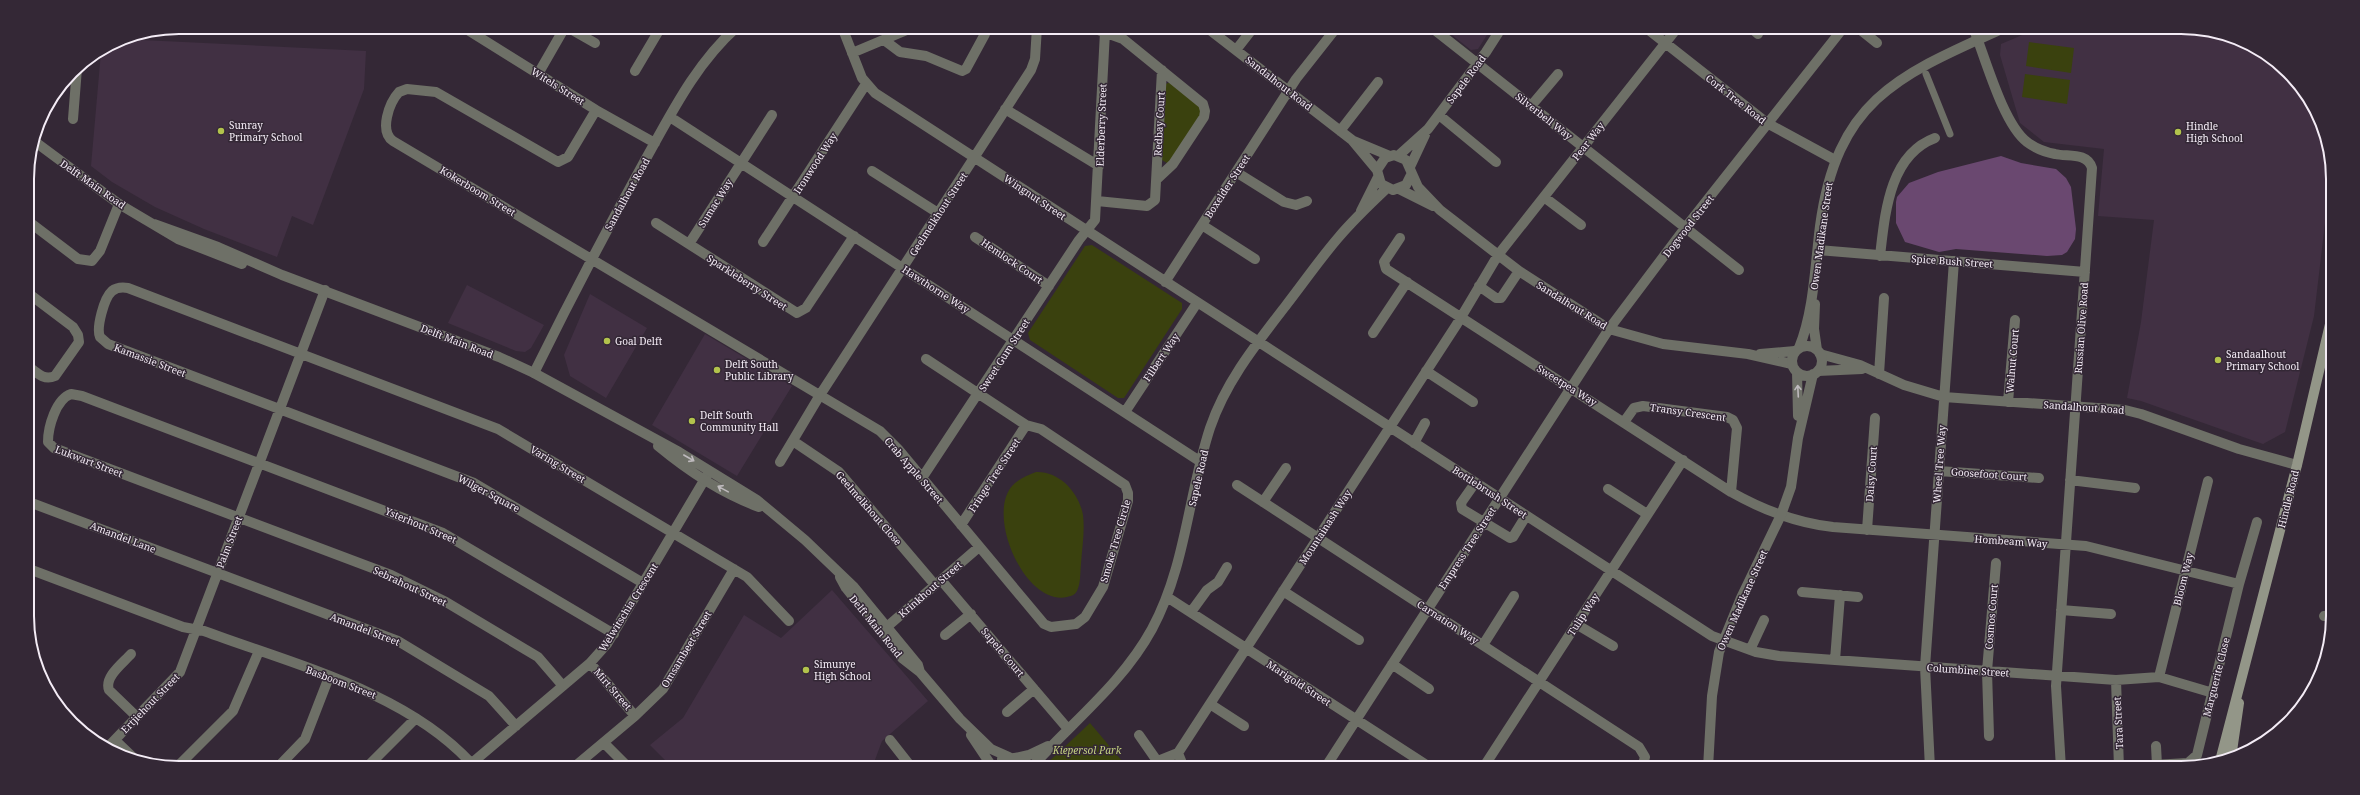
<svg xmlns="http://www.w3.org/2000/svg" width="2360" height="795" font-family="'Noto Serif',serif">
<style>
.built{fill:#413043}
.green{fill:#3a410e}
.water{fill:#6a4870}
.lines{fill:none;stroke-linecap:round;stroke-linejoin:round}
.pedestrian{stroke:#6e7067;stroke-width:7}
.minor{stroke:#6e7067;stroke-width:10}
.tertiary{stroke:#6e7067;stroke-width:10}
.secondary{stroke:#939688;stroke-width:10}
.oneway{stroke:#bebabd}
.poi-dot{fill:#b2c34c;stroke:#342836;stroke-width:1.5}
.labels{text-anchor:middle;stroke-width:3;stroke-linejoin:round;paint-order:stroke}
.street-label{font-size:10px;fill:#f4ecf6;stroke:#342836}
.poi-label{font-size:10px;fill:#f4ecf6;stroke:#342836;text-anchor:start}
.park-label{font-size:10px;font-style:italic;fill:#c4d281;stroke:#342836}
.rim{fill:none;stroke:#f4ecf6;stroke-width:2}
</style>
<rect width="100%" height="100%" fill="#342836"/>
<path class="built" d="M1442,27h50l-14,22 -7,1z
M2041,27h139l40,5 45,21 30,26 22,33 13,38v31l-16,135 -29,116 -22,12 -122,-43 -14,-3 14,-76 13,-102 -56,-4 6,-67 -60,-7 -24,-19 -20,-68 1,-11z
M121,39l245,12 -2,38 -51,136 -21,-9 -15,41 -73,-28 -49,-22 -43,-25 -21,-16 10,-114z
M467,285l77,40 -13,23 -6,4 -9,-1 -68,-28z
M590,294l57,34 -41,70 -36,-22 -6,-21z
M705,334l87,52 -55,90 -85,-51z
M832,590l96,111 -46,40 -10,27h-199l-23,-23 33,-27 61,-103 37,23z"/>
<path class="green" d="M2029,42l45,6 -3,25 -45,-7z
M2025,74l45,6 -3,24 -45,-7z
M1170,82l30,22 2,8 -30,49 -5,2 -5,-3 4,-76z
M1092,245l90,58v6l-58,89h-6l-88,-58 -2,-7 57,-87z
M1036,472c23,-1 43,20 47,43 2,17 -1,33 -2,49 -1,8 0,19 -4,27 -2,4 -6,5 -10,6 -42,9 -81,-81 -55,-111 6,-7 16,-11 24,-14z
M1090,723l38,45h-86z"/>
<path class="water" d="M2001,156l20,7 35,6 10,9 5,9 5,42 -1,10 -8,13 -5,3 -15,1 -91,-7 -17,3 -34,-10 -9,-19v-21l1,-5 12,-14 29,-11z"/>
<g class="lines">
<path class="pedestrian" d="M1926,74l24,60"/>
<path class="minor" d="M463,27l133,83 59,33
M567,27l28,16
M842,27l20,51 13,15 837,543 44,16 23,4 337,24 43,-3 54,16
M1090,27l33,12 80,65 2,7 -1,6 -31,47 -16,15
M1206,27l146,113 25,30
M1431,27l308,243
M1645,27l122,96 68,37
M1750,27l8,7
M1857,27l20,16
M1973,27c12,30 30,97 54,115 8,6 18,10 28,12 13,3 32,-2 37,14l-36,518 5,82
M884,40l16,12 26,4 36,15 4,-2 19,-35 2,-7
M1236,50l18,-23
M852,53l62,-26
M635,71l26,-44
M538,74l27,-47
M1531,106l27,-32
M1005,109l94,57
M596,110l-28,47 -10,5 -122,-70 -29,-3 -8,3c-10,11 -20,39 -6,49l487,290 18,18 146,175 7,3 25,-3 9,-7 18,-30 25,-86v-8l-3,-8 -84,-56 -15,-4 -100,-66
M1439,115l57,47
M670,117l531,345
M73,119l4,-51
M1340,131l38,-49
M1354,141l36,15
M1398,156l30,-27 58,-77 16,-25
M1410,167l15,-32
M872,171l66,42
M1236,172l48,30 12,3 11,-4
M1411,175l-5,10 -13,5 -12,-6 -4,-14 8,-12 9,-3 12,5 12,27 22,23 79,61 90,58 54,15 85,10 44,10
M1399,189l34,17
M1544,197l37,28
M1097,201l50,5 8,-6 7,-130
M1361,211l17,-34
M28,221l50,38 14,2 8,-10 19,-47
M656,223l141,90 9,-5 48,-72
M1202,225l53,34
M975,237l74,49
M1400,238l-16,24 2,7 345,223c32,18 66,31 102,35l253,19 153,38
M763,242l103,-158
M689,244l83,-129
M1818,250l267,22
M1880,256c5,-42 9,-101 55,-118
M1165,282l131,-203 41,-52
M1479,286l17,12h5l18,-27
M28,293l45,34 5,8 1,7 -24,34c-11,5 -18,-3 -27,-10
M1373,333l34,-51
M1760,354l35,-3
M1820,354l40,11 44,20 40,12 181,13 16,4 98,35 58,16
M1426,371l47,31
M1818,371l44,-2
M534,373c35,-71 71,-140 109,-209 27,-48 52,-100 94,-137
M1879,374l5,-76
M2008,402l7,-82
M1125,412l72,-109
M1624,422l10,-14 9,-2 84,11 6,3 4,8 -6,64
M793,441l46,31 96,113
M1414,443l11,-20
M780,462l40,-67 211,-325 4,-11 2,-32
M1939,471l100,7
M922,478l157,-238 16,-20 10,-188
M2070,480l65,8
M1475,483l-14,20 1,6 48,29 3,-1 13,-21
M1237,485l402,262 6,10 -3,11
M1608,489l39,25
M29,502l369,139 91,55 27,30
M1263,502l23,-34
M961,525l65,-100
M1867,530l8,-112
M29,569l154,58 21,4c89,33 202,61 267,132
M941,580l127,149
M643,583l-169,-100 -366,-139 -8,-7c-4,-9 4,-39 12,-46 5,-4 10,-4 16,-3l370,141 249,148 42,44
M1283,591l76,49
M1802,592l56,5
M1167,597l264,171
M2061,610l50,4
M1191,612l16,-22 11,-8 9,-15
M2324,616l9,-1
M1576,624l37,22
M881,632l98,-85
M945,635l26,-21
M1483,645l31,-49
M1750,650l14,-30
M131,654c-8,9 -27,23 -22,36l28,27
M1835,660l5,-65
M590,663l45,53
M1392,664l37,25
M2159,677l49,-196
M2116,680l3,88
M563,686l-25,-29 -92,-55 -55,-27 -337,-127 -6,-6c0,-15 8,-43 23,-48l11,2 361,137 171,101
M1210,704l34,22
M1007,712l27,-23
M1139,735l23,33
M1989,736l-2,-65 9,-108
M115,740l23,22
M890,740l22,28
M604,743l25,25
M2156,746l1,19
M106,749l74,-77 145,-382
M1015,758l14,-3 19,-9
M1158,761l20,-8
M176,768l57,-57 26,-60
M277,768l28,-29 24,-62
M366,768l49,-49
M466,768l124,-105 17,-19 102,-172
M573,768l62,-52 28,-27 71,-120
M1031,768c41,-46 91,-84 121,-139 34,-63 36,-134 58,-201 16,-47 47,-85 77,-124 17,-22 33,-45 51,-66 15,-18 32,-34 49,-50
M1184,768l-6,-15 279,-429 41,-69 180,-228
M1325,768l284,-439 76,-101 159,-201
M1483,768l200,-308
M1930,768l-5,-101 29,-406
M2100,768l88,-5 9,-8 42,-171 18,-62"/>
<path class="tertiary" d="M34,141l85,63 59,35 64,25
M154,224l64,23 64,28 217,82 35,16 145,79 78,48 48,40 48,46 65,79 2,7
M1815,304l-1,25 3,21
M1792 361a15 15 0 1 1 30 0a15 15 0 1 1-30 0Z
M1799,348c15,-37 16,-82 21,-122 17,-127 79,-151 186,-199
M1797,372l1,44
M658,446c29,24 65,48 101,61
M840,577l6,11 56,70 18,14 40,47 31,30 18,8
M971,735l22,33
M1002,759l13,-1 11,10
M1708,768l4,-72 7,-44 22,-54 40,-83 10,-28 7,-49 15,-64"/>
<path class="secondary" d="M2231,758l8,-55
M2220,761l77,-296 34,-145"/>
</g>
<defs><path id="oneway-shaft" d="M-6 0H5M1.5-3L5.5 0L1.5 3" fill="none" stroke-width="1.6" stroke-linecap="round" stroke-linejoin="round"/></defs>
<g class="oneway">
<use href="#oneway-shaft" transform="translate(1798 391) rotate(-93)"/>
<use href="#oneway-shaft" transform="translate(689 458) rotate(30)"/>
<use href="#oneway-shaft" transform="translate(723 489) rotate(-151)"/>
</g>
<g class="poi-dot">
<circle cx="221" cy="131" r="4"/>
<circle cx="2178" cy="132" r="4"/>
<circle cx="607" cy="341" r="4"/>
<circle cx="2218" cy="360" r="4"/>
<circle cx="717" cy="370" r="4"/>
<circle cx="692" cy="421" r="4"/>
<circle cx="806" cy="670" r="4"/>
</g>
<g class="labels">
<g class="street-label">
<text transform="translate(1466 79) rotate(-53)" y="4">Sapele Road</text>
<text transform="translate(1279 83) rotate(38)" y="4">Sandalhout Road</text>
<text transform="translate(558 86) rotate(32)" y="4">Witels Street</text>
<text transform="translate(1736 99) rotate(38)" y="4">Cork Tree Road</text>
<text transform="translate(1544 116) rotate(38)" y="4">Silverbell Way</text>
<text transform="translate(1159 124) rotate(-87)" y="4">Redbay Court</text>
<text transform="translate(1101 125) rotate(-88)" y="4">Elderberry Street</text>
<text transform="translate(1588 141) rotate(-52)" y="4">Pear Way</text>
<text transform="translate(815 163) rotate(-57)" y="4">Ironwood Way</text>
<text transform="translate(93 184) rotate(35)" y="4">Delft Main Road</text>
<text transform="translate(1227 186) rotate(-57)" y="4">Boxelder Street</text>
<text transform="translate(478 191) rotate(31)" y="4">Kokerboom Street</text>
<text transform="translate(627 194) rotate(-61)" y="4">Sandalhout Road</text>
<text transform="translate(1035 197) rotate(34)" y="4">Wingnut Street</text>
<text transform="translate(715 203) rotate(-58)" y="4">Sumac Way</text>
<text transform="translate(938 214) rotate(-57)" y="4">Geelmelkhout Street</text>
<text transform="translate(1688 226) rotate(-52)" y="4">Dogwood Street</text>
<text transform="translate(1821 236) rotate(-82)" y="4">Owen Madikane Street</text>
<text transform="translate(1012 261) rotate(34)" y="4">Hemlock Court</text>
<text transform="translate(1952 261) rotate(4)" y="4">Spice Bush Street</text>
<text transform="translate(747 282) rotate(33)" y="4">Sparkleberry Street</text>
<text transform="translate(936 289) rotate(33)" y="4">Hawthorne Way</text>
<text transform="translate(1572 305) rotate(32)" y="4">Sandalhout Road</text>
<text transform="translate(2081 328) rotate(-86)" y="4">Russian Olive Road</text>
<text transform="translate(457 341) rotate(21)" y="4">Delft Main Road</text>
<text transform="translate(1004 355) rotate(-57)" y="4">Sweet Gum Street</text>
<text transform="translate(1161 357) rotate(-56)" y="4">Filbert Way</text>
<text transform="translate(150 360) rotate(21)" y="4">Kamassie Street</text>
<text transform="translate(2012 361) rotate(-85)" y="4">Walnut Court</text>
<text transform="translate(1567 385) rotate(32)" y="4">Sweetpea Way</text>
<text transform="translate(2084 407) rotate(4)" y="4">Sandalhout Road</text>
<text transform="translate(1688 412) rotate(8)" y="4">Transy Crescent</text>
<text transform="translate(89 461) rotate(21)" y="4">Lukwart Street</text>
<text transform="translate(558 464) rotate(31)" y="4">Varing Street</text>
<text transform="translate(1939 464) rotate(-86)" y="4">Wheel Tree Way</text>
<text transform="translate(914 470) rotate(49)" y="4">Crab Apple Street</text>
<text transform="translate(1871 474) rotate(-86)" y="4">Daisy Court</text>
<text transform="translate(1989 474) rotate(4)" y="4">Goosefoot Court</text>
<text transform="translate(994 475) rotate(-57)" y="4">Fringe Tree Street</text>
<text transform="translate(1198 478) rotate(-77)" y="4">Sapele Road</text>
<text transform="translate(1490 492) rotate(33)" y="4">Bottlebrush Street</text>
<text transform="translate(489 493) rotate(28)" y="4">Wilger Square</text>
<text transform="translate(2288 499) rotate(-76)" y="4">Hindle Road</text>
<text transform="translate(869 508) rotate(49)" y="4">Geelmelkhout Close</text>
<text transform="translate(421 525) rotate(23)" y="4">Ysterhout Street</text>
<text transform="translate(1325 527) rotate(-57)" y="4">Mountainash Way</text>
<text transform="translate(123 537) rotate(21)" y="4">Amandel Lane</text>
<text transform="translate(1115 541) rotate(-74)" y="4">Smoke Tree Circle</text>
<text transform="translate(2011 541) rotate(4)" y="4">Hombeam Way</text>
<text transform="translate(229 542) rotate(-69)" y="4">Palm Street</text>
<text transform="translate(1467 548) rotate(-57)" y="4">Empress Tree Street</text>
<text transform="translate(2183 579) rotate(-76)" y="4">Bloom Way</text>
<text transform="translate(410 586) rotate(25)" y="4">Sebrahout Street</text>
<text transform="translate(930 589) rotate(-41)" y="4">Krinkhout Street</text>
<text transform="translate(1742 600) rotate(-66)" y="4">Owen Madikane Street</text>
<text transform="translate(628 607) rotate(-58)" y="4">Welwitschia Crescent</text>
<text transform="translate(1583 614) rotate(-57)" y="4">Tulip Way</text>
<text transform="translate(1991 617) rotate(-85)" y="4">Cosmos Court</text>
<text transform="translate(1448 622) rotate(33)" y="4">Carnation Way</text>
<text transform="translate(876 626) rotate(51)" y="4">Delft Main Road</text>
<text transform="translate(365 629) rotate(21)" y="4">Amandel Street</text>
<text transform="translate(686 649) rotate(-59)" y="4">Omsambeet Street</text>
<text transform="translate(1003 652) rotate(50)" y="4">Sapele Court</text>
<text transform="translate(1968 670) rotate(4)" y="4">Columbine Street</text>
<text transform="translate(2216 677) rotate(-76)" y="4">Marguerite Close</text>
<text transform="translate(341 682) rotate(21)" y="4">Basboom Street</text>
<text transform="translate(1299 683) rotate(33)" y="4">Marigold Street</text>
<text transform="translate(613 689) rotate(49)" y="4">Mirt Street</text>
<text transform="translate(150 703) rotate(-46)" y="4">Ertjiehout Street</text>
<text transform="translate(2118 723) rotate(-93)" y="4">Tara Street</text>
</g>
<g class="poi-label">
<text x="229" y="129">Sunray<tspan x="229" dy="12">Primary School</tspan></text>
<text x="2186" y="130">Hindle<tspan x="2186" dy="12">High School</tspan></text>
<text x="615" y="345">Goal Delft</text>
<text x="2226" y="358">Sandaalhout<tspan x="2226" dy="12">Primary School</tspan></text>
<text x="725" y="368">Delft South<tspan x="725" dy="12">Public Library</tspan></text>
<text x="700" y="419">Delft South<tspan x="700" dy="12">Community Hall</tspan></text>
<text x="814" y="668">Simunye<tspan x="814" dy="12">High School</tspan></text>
</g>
<g class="park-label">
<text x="1087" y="754">Kiepersol Park</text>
</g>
</g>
<path d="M0 0H2360V795H0ZM179 34H2181A145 145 0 0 1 2326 179V616A145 145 0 0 1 2181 761H179A145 145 0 0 1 34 616V179A145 145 0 0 1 179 34Z" fill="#342836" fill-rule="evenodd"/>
<path class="rim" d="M179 34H2181A145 145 0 0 1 2326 179V616A145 145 0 0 1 2181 761H179A145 145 0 0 1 34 616V179A145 145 0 0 1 179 34Z"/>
</svg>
